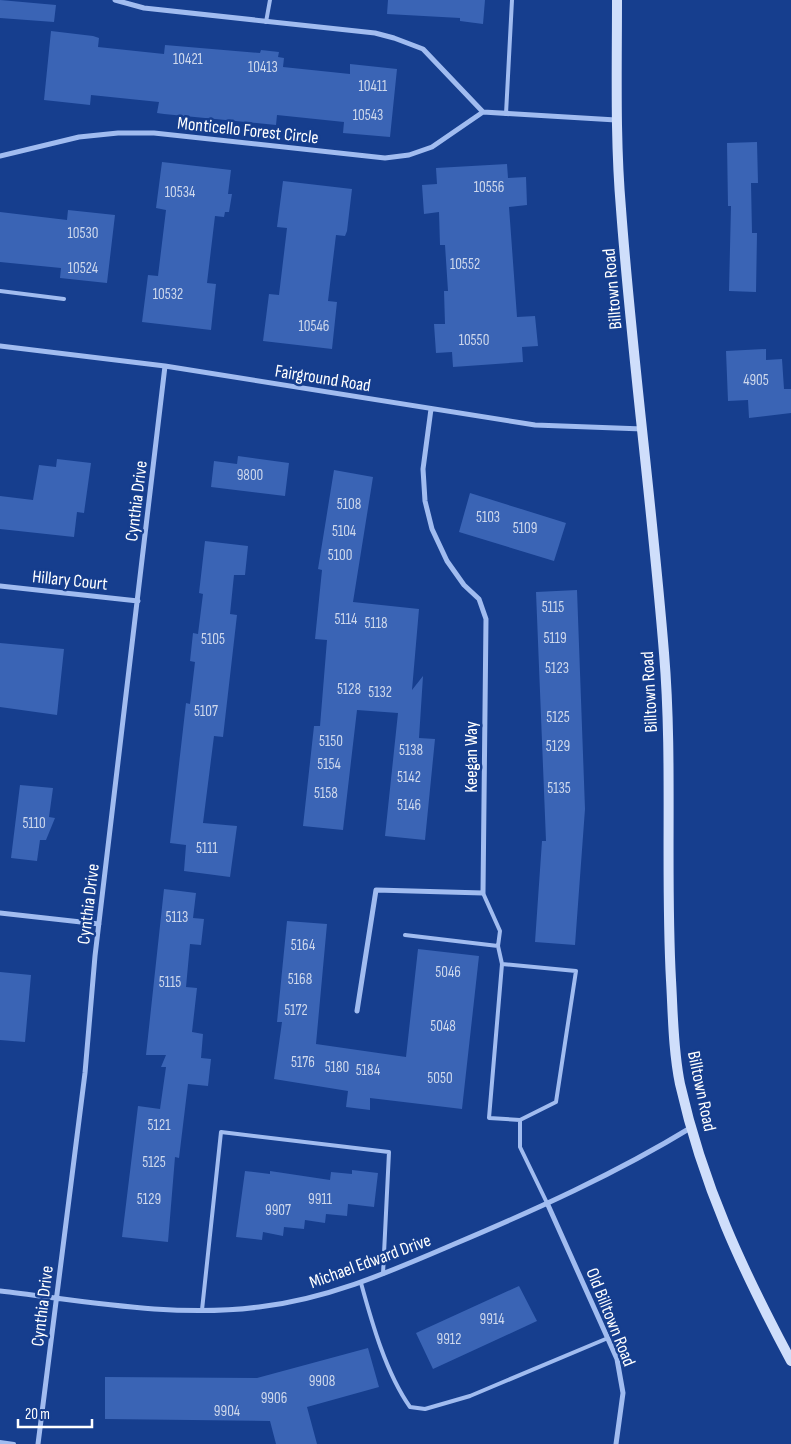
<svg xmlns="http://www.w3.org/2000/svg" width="791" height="1444" font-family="'Sofia Sans Condensed',sans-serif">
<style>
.building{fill:#3a64b5}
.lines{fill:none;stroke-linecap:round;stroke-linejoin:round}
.lane{stroke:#a1bcf0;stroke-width:4}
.street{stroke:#a1bcf0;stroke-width:5}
.secondary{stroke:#cfdefb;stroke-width:10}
.labels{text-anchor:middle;stroke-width:5;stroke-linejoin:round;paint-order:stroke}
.number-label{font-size:15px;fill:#ced8ec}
.street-label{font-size:18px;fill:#fff;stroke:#163e8e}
</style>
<rect width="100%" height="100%" fill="#163e8e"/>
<path class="building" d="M0,0l56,5 -2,17 -54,-4z
M388,0h97l-2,24 -23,-3v-3l-73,-4z
M51,31l42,5 6,2 -1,9 66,7 1,-9 95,8 1,-3 18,2 -1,5 6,1 -1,9 67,7v-10l47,5 -7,68 -47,-4 1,-11 -67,-7 -1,10 -112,-11 -7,-1 2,-11 -68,-7 -1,10 -46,-5z
M757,142l1,41h-7l1,50h5l-1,59 -27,-1 2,-85h-3l-1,-63z
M162,162l69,8 -3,24h4l-3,18h-4l-1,5 -9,-1 -8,67 9,1 -5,46 -69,-8 6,-47 10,1 8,-66 -10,-2z
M507,164l1,14 18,-1 1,28 -18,2 8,110 18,-1 3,30 -16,1 1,15 -70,5 -1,-15 -16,1 -2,-29h11l-1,-33h4l-3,-46h-5l-1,-33 -15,2 -2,-29 15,-1 -1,-16z
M283,181l69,8 -5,42 -2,5 -9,-1 -8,66 9,1 -5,47 -69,-8 6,-47 10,1 8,-67 -10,-1z
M68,210l47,5 -8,68 -47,-5 1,-10 -61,-6v-50l67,8z
M766,349v11l16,-1 2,30h7v24l-42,5 -1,-18 -20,1 -2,-50z
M238,456l51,7 -4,33 -74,-9 3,-26 23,3z
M57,459l34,4 -7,50 -7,-1 -3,25 -74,-8v-33l33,4 6,-35 17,2z
M334,470l39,7 -20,125 66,7 -7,81 11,-14 -4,62 16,1 -10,101 -40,-4 13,-123 -41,-3 -14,120 -40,-4 11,-100h6l7,-86 -12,-1 7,-69 -4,-1z
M470,493l96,30 -12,38 -95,-29z
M205,541l43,5 -3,29h-11l-4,39 7,1 -14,122 -9,-1 -11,87 34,3 -7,51 -46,-6 2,-26 -16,-2 16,-140 4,1 5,-42 -5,-1 3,-28 5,1 5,-40 -4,-1z
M577,590l8,219 -10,136 -40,-3 7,-101h4l-10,-249z
M0,643l64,6 -7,66 -57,-8z
M20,785l33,3 -4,29 6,1 -9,22h-6l-3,21 -26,-3z
M164,889l32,4 -3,25 11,1 -3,26 -11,-1 -4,43 11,1 -5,44 11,2 -2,24 10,1 -3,27 -20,-2 -9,74 -4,-1 -7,85 -46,-5 16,-131 22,3 6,-42h-5l5,-12h-20z
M287,921l40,3 -11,120 90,13 12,-108 61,7 -17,153 -92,-11v12l-24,-3 2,-16 -74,-12 8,-57h-5z
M0,972l31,3 -6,67 -25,-2z
M352,1170l26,3 -4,34 -26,-3 -1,12 -21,-2 -1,9 -20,-3 -1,9 -20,-2 -1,9 -20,-4 -1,8 -26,-3 9,-66 25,3v-3l60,9 1,-8 21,2z
M519,1286l18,35 -104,48 -17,-36z
M368,1348l11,39 -72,20 10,37h-41l-6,-23 -165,-2v-42l152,1z"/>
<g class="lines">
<path class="lane" d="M266,22l4,-22
M506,114l6,-114
M0,291l64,8
M483,893l17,38 -2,15
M405,935l93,11 4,18
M520,1120l-31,-2 13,-154 74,7 -20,131 -36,18v27l28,58
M361,1283c11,40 25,90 49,124l15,2 45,-13 138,-58
M202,1310l19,-178 168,20 -6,122
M0,1442l14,2"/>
<path class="street" d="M115,0l29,8 231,25 19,5 29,11 60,63
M0,156l79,-19 39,-4h36l231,25 24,-3 23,-8 51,-35 133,8
M0,346l165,20 370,59 108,4
M0,586l138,15
M0,913l99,11
M357,1011l19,-121 107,3 3,-274 -7,-20 -15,-14 -17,-24 -15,-32 -7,-28 -2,-32 8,-60
M548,1205l69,154 6,34 -7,51
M0,1291c85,10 173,27 259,16 69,-8 130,-35 193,-62 83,-35 163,-71 240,-118
M38,1444l47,-371 10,-117 70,-590"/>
<path class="secondary" d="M617,0c0,70 -2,139 4,209 11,148 31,295 43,444 9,108 1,218 7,327 2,34 2,70 9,104 23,102 62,185 111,277"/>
</g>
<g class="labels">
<g class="number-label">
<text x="188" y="64">10421</text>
<text x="263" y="72">10413</text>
<text x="373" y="91">10411</text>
<text x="368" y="120">10543</text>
<text x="489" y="192">10556</text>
<text x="180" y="197">10534</text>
<text x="83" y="238">10530</text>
<text x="465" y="269">10552</text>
<text x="83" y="273">10524</text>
<text x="168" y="299">10532</text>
<text x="314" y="331">10546</text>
<text x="474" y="345">10550</text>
<text x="756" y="385">4905</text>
<text x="250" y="480">9800</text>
<text x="349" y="509">5108</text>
<text x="488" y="522">5103</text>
<text x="525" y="533">5109</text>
<text x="344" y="536">5104</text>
<text x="340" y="560">5100</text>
<text x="553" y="612">5115</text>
<text x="346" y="624">5114</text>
<text x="376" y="628">5118</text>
<text x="555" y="643">5119</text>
<text x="213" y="644">5105</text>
<text x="557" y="673">5123</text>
<text x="349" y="694">5128</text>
<text x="380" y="697">5132</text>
<text x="206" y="716">5107</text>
<text x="558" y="722">5125</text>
<text x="331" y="746">5150</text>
<text x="558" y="751">5129</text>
<text x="411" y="755">5138</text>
<text x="329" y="769">5154</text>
<text x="409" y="782">5142</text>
<text x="559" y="793">5135</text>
<text x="326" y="798">5158</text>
<text x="409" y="810">5146</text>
<text x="34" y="828">5110</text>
<text x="207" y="853">5111</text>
<text x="177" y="922">5113</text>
<text x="303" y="950">5164</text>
<text x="448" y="977">5046</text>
<text x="300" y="984">5168</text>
<text x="170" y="987">5115</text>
<text x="296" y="1015">5172</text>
<text x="443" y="1031">5048</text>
<text x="303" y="1067">5176</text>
<text x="337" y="1072">5180</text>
<text x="368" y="1075">5184</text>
<text x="440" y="1083">5050</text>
<text x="159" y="1130">5121</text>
<text x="154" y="1167">5125</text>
<text x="149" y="1204">5129</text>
<text x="320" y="1204">9911</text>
<text x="278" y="1215">9907</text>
<text x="492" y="1324">9914</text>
<text x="449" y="1344">9912</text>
<text x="322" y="1386">9908</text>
<text x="274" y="1403">9906</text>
<text x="227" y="1416">9904</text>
</g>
<g class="street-label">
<text transform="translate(248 130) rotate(6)" y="6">Monticello Forest Circle</text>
<text transform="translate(612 289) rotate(-95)" y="6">Billtown Road</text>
<text transform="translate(323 378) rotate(9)" y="6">Fairground Road</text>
<text transform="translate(136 501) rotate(-83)" y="6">Cynthia Drive</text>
<text transform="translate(70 580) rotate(6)" y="6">Hillary Court</text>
<text transform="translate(649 692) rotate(-93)" y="6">Billtown Road</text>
<text transform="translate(471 757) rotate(-90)" y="6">Keegan Way</text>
<text transform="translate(88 904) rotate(-83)" y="6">Cynthia Drive</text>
<text transform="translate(702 1091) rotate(78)" y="6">Billtown Road</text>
<text transform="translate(370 1261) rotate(-20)" y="6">Michael Edward Drive</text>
<text transform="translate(42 1306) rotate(-83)" y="6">Cynthia Drive</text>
<text transform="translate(611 1317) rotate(68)" y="6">Old Billtown Road</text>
</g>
</g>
<path d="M18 1419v8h74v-8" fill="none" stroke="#ffffff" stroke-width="2.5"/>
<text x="25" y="1419" font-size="15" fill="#ffffff" stroke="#163e8e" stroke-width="4" paint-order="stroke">20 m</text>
</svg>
